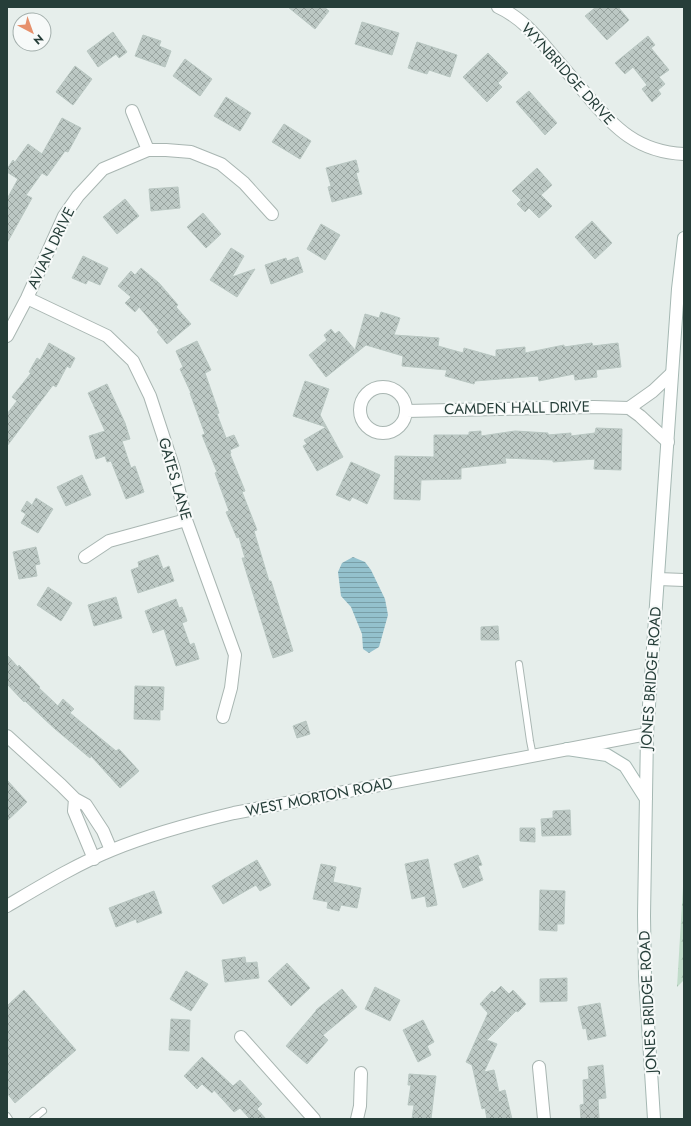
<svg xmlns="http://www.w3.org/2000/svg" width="691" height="1126" font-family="Jost,sans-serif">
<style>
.forest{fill:url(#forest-crowns)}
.water{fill:url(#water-rules)}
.building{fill:url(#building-cross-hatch);stroke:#b9c7c2}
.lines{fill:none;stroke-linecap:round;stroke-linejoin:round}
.lane-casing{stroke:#a9b6b2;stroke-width:8}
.street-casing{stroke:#a9b6b2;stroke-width:14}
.secondary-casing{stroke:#a5b8b3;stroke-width:14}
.lane{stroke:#fff;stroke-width:6}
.street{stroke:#fff;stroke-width:12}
.secondary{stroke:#fff;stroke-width:12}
.labels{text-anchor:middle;stroke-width:4;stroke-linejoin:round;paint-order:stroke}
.street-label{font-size:15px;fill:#263e39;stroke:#f7faf9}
</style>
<defs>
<pattern id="forest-crowns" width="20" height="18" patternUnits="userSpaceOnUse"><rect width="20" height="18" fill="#c1dcca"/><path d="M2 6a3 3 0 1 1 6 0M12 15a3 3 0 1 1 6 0" fill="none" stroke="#a6beae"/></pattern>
<pattern id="water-rules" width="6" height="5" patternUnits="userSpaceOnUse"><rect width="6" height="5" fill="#94c1cd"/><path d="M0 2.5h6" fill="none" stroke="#799ea7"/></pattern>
<pattern id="building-cross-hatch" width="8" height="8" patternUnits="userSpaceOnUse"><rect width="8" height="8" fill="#bcc8c4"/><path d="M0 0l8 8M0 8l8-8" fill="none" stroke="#99a4a0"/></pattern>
</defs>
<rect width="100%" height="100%" fill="#e6eeeb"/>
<path class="forest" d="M684,886v94l-7,7 6,-100z"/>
<path class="water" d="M353,557l12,5 6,8 14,29 3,16 -9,32 -10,6 -6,-4 -1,-15 -11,-27 -10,-11 -3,-24 4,-9z"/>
<path class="building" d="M288,7h36l5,4 -14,18z
M596,7h22l11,13 -22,20 -22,-24z
M362,22l37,11 -7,22 -37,-11z
M113,32l14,20 -8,6 -3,-4 -18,13 -11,-16z
M143,35l18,6 -2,5 12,5 -6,16 -30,-11z
M648,36l7,9 -4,3 18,22 -10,7 6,7 -7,6 3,4 -9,8 -10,-13 5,-4 -14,-18 -8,7 -10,-11z
M417,42l40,13 -7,22 -21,-7 -2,4 -19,-6z
M488,53l20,20 -10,10 4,4 -15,15 -24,-25z
M185,59l27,20 -12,17 -27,-20z
M75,66l17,13 -19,26 -17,-13z
M529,91l28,32 -12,12 -29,-33z
M226,97l25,16 -11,18 -26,-15z
M62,118l19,10 -13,24 -3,-1 -18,25 -5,-3 -16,22 6,3 -25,45v-44l11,-20 -11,-7v-3l6,-9 2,2 13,-18 14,10z
M284,124l27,17 -11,18 -28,-17z
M356,160l3,12 -3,1 6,21 -30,8 -4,-15 3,-1 -5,-18z
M537,168l15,17 -11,10 11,11 -13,12 -10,-10 -4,4 -8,-8 4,-4 -9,-9z
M178,187l2,21 -29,3 -2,-22z
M125,199l14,17 -22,18 -14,-17z
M203,213l18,21 -15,14 -19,-21z
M592,221l20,22 -17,16 -20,-22z
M321,224l19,11 -15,25 -18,-11z
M231,248l13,8 -12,21 23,-8 -18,28 -27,-17z
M83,256l25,12 -8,17 -12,-5 -2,4 -14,-6z
M298,257l5,15 -32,12 -6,-19 21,-7 1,3z
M141,268l18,15 19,22 -2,2 15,17 -24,20 -10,-12 2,-2 -20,-23 -4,5 -10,-9 6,-6 -13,-11 13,-15 4,4z
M381,312l19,6 -6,17 45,3 -1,8 25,7 1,-5 32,9v-7l29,-3v6l39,-8v2l28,-4 1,3 25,-3 3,24 -25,3 1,7 -22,3 -1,-6 -35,7 -1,-5 -63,5 -1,3 -29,-8 2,-6 -45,-4 1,-10 -37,-11 -40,32 -17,-22 18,-15 -3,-5 7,-6 4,5 4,-3 16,19 10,-36 14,4z
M197,341l14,29 -6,3 14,40 -2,1 9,24 8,-3 5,11 -9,4 1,3 -1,1 15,37 -3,1 15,38 -3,1 15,50h2l22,70 -20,7 -31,-100h3l-6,-21 -2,1 -11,-26 3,-1 -14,-38 2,-1 -15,-37 3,-1 -15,-41h1l-11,-24 3,-2 -7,-16z
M49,343l26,15 -5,10 -3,-2 -11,21 -3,-2 -46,61v-32l10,-13 -5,-4 19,-24 -2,-1 8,-14 3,2z
M305,381l24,8 -9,26 23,42 -26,14 -14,-25 4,-2 -3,-4 22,-13 -33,-11z
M107,384l18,39 5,16 -8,2 9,27 4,-2 9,26 -18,7 -15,-38 -4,1 -2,-6 -9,3 -7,-23 16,-5 -17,-38z
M596,428l26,1 -1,41 -27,-1 1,-10 -42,3v-2l-48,-2 1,5 -45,5v11l-40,1 -1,20 -26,-1 1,-43 39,1v-22h35v-3l12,-1v5l34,-5 33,2v2l23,-2v3l24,-3z
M351,462l29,13 -13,29 -15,-7 -2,4 -14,-6z
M82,475l9,20 -25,11 -9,-19z
M36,498l17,11 -15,24 -17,-10 5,-9 -5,-3 6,-10 5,4z
M36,547l4,17 -5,1 2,11 -18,3 -6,-27z
M158,555l5,14 6,-3 5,15 -36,12 -7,-23 8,-3 -1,-5z
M48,587l24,16 -11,18 -24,-16z
M116,597l6,21 -28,8 -6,-21z
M176,599l3,9 3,-1 5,14 -5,2 8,22 4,-2 5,16 -23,7 -12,-37 -11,4 -8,-22z
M498,626l1,14h-18v-13z
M7,655l11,12 1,-2 21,22 -1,1 19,18 5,-7 11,10 -4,4 46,38 3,-2 20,22 -19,17 -29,-32 -1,2 -35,-29 -30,-28 -1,1 -17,-18z
M135,686l29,1 -1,23h-3v10l-26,-1z
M306,721l4,13 -13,4 -4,-12z
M7,780l20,22 -20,19z
M570,810l1,25 -29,1 -1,-17 12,-1v-7z
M520,828h15v14l-15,-1z
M478,855l4,10 -4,1 5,14 -20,8 -9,-24z
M428,859l9,46 -10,2 -2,-11 -13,3 -7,-35z
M257,860l14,25 -11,6 -4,-6 -33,19 -11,-18z
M321,864l15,3 -3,15 28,6 -4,20 -16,-3 -2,6 -12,-3 1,-6 -15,-3z
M540,890l25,1 -1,33h-7v7l-18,-1z
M154,891l8,22 -25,10 -1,-4 -20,8 -7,-19z
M245,957l1,6 11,-1 2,16 -34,4 -3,-22z
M287,963l23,25 -19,18 -23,-25z
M186,971l22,13 -17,27 -21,-12z
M567,978v23l-27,1v-23z
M501,986l8,8 4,-4 13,14 -8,8 -2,-1 -29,29 10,4 -13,28 10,-2 5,22 6,-2 7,29h-25l-2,-11 -3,1 -10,-44 -6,-3 22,-49 -8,-9 12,-13 2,2z
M375,987l25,13 -10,21 -25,-12z
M342,989l15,18 -34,28 5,5 -21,24 -21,-18 30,-35v-1z
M24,990l52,60 -61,53 -8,-10v-87z
M600,1003l6,33 -18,4 -2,-12 -3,1 -5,-22z
M171,1019l19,1 -1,31 -20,-1z
M423,1020l11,22 -7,4 4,9 -13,7 -15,-32z
M202,1057l31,29 7,-6 22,24 -5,5 9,10h-16l-10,-11 -6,4 -20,-22 -2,3 -10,-9 -5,5 -13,-13z
M603,1065l3,33 -8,1 1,20h-18l-1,-14 4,-1 -1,-24 6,-1 -1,-12z
M409,1074l27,2 -5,43h-19l2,-14h-6l3,-20h-3z"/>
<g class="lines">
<defs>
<path id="lane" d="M519,664l11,77 3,15
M7,1116l2,3
M33,1119l10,-8"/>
<path id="street" d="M498,7c22,10 37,27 52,45 12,14 24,28 36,42 28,34 52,58 98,60
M132,111l16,39
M27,298l80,38 26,25 17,35 24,73 12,51 49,135 -4,33 -8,29
M7,336l20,-38 37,-82 14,-20 25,-27 45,-19h18l25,2 30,12 23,19 28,31
M360 410a23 23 0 1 1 46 0a23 23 0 1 1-46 0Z
M406,411l188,-4 35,1
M668,442l-28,-26 -11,-8 24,-17 19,-18
M85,557l24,-16 77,-21
M658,579l26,1
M7,736l54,49 14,14 11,6 17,26 8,19
M75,799l-1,12 20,48
M7,906c34,-20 68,-41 105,-56 39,-16 80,-27 122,-37l413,-79
M241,1037l73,82
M539,1067l5,52
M357,1119l3,-13 1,-33"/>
<path id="secondary" d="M567,749l40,6 18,11 21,33
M654,1119l-9,-143 -1,-60 3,-182 31,-445 6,-51"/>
</defs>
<use href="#lane" class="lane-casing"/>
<use href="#street" class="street-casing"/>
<use href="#secondary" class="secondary-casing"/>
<use href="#lane" class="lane"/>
<use href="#street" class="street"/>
<use href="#secondary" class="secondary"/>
</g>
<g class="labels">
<g class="street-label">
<text transform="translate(568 74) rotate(48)" y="5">WYNBRIDGE DRIVE</text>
<text transform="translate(51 248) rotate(-64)" y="5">AVIAN DRIVE</text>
<text transform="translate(517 408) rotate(-1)" y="5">CAMDEN HALL DRIVE</text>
<text transform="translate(175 479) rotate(74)" y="5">GATES LANE</text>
<text transform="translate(651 678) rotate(-86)" y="5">JONES BRIDGE ROAD</text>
<text transform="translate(319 797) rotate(-11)" y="5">WEST MORTON ROAD</text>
<text transform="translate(648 1002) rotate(-93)" y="5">JONES BRIDGE ROAD</text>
</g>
</g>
<rect width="691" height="1126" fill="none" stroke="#263e39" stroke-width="16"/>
<g transform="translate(32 32) rotate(139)"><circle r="19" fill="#f7faf9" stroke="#a3afac"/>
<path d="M0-3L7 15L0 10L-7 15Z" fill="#e6906c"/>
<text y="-6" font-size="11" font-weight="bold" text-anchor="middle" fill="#263e39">N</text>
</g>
</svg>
